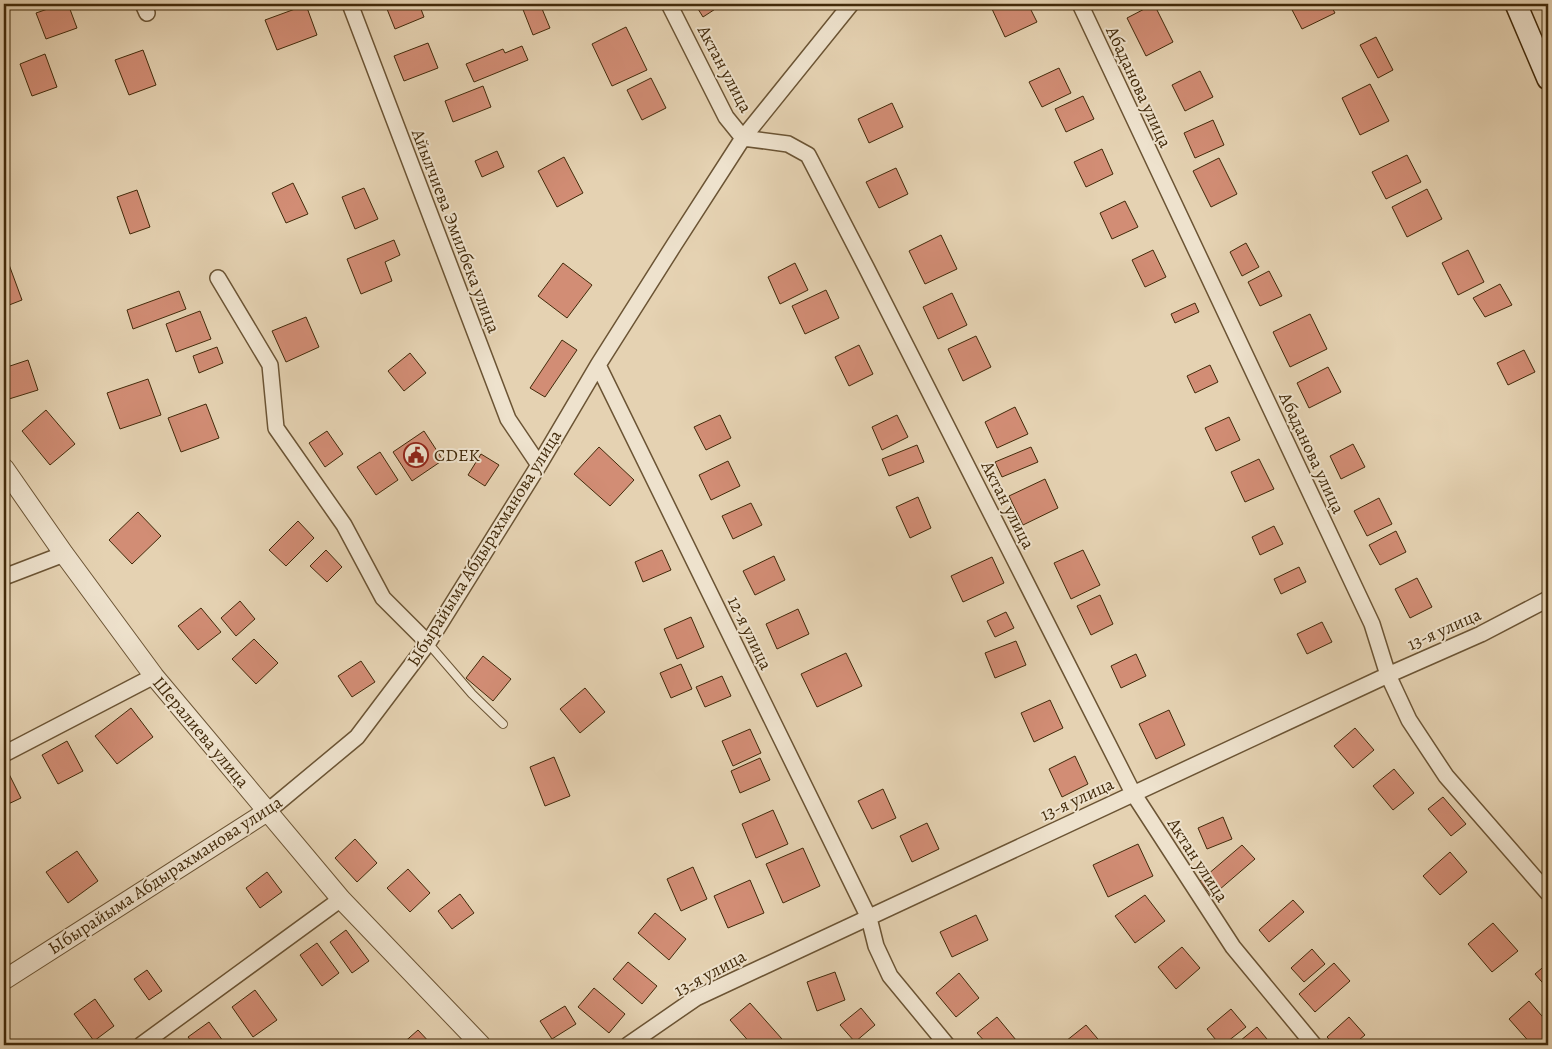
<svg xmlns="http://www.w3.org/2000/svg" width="1552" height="1049" font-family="Alegreya,serif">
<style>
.building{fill:#d28d75;stroke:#422a0a}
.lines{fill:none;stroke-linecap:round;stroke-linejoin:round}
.service-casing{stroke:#6b5434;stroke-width:10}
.minor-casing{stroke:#6b5434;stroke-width:18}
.tertiary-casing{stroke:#6b5434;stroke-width:21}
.secondary-casing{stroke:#422a0a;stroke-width:24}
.service{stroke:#eee2cd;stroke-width:8}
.minor{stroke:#eee2cd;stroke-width:15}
.tertiary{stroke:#eee2cd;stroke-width:19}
.secondary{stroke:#eee2cd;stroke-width:21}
.labels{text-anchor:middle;stroke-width:4;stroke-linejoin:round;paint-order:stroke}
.street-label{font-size:18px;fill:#422a0a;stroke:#eee2cd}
.poi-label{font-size:18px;fill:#422a0a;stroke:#eee2cd;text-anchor:start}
</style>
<rect width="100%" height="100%" fill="#e5d2b2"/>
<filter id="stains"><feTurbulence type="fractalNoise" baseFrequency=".004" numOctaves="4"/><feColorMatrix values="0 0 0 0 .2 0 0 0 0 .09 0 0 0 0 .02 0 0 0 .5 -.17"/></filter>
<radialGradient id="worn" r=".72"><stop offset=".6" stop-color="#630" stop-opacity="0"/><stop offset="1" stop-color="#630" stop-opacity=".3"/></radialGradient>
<path class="building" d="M62,4h6l9,24 -31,11 -10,-26z
M385,4h34l5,13 -29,12z
M529,4h11l10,24 -17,7 -11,-28z
M695,4h28l-20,13z
M1002,4h26l9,18 -32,15 -13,-28z
M1154,4l19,38 -27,14 -19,-38z
M1295,4h35l5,9 -33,16 -12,-23z
M306,5l11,30 -40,15 -12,-30z
M626,27l21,43 -35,16 -20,-42z
M1376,37l17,33 -15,8 -18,-33z
M428,43l10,25 -34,13 -10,-25z
M522,46l6,14 -54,22 -8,-18 37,-15 2,4z
M143,50l13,35 -27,10 -14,-35z
M45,54l12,33 -25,9 -12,-32z
M1059,68l12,25 -29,14 -13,-25z
M1200,71l13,26 -28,14 -13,-26z
M651,78l15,30 -24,12 -15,-30z
M1370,84l19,37 -29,14 -18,-37z
M483,86l8,21 -38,15 -8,-21z
M1083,96l11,23 -28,13 -11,-23z
M892,103l11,24 -34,16 -11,-24z
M1213,120l11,25 -29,13 -11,-25z
M1102,149l11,25 -27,13 -12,-25z
M497,151l7,16 -22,10 -7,-16z
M1407,155l14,27 -35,17 -14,-27z
M564,157l19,36 -26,14 -19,-36z
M1219,158l18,36 -26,13 -18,-36z
M896,168l12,26 -29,14 -13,-26z
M293,183l15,31 -22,9 -14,-30z
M364,188l14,31 -23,10 -13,-32z
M1427,189l15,30 -35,18 -15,-30z
M137,190l13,37 -20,7 -13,-37z
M1125,201l13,26 -26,12 -12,-26z
M941,235l16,34 -32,15 -16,-33z
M394,240l6,15 -15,7 7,19 -31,13 -14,-35z
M1246,243l13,24 -17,9 -12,-24z
M1153,250l13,27 -21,10 -13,-27z
M1468,250l16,32 -26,13 -16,-32z
M4,251l18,49 -18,7z
M563,263l29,22 -25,33 -29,-22z
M795,263l13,27 -28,14 -12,-27z
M1269,271l13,25 -22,10 -12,-24z
M1500,284l12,21 -27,12 -12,-19z
M826,290l13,28 -34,16 -13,-28z
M179,291l7,18 -53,20 -6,-19z
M952,293l15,32 -29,14 -15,-32z
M1195,303l4,9 -24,11 -4,-9z
M200,311l11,28 -35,13 -10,-28z
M1310,314l17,35 -37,18 -17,-35z
M306,317l13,30 -33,15 -14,-31z
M976,336l15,31 -28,14 -15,-32z
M562,340l15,10 -32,47 -15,-9z
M859,345l14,29 -24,12 -14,-29z
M217,347l6,16 -24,10 -6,-17z
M1524,350l11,22 -27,13 -11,-22z
M410,353l16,20 -22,18 -16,-20z
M28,360l10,30 -29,9 -5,-16v-15z
M1210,365l8,17 -23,11 -8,-17z
M1328,367l13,25 -32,16 -12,-25z
M148,379l13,36 -41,14 -13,-36z
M206,404l13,34 -38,14 -13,-34z
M1015,407l13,27 -31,14 -12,-26z
M46,410l29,34 -25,21 -28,-34z
M720,415l11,23 -25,12 -12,-23z
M897,415l11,22 -26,13 -10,-23z
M1229,417l11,23 -24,11 -11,-23z
M327,431l16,23 -18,13 -16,-24z
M424,431l19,29 -31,21 -19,-29z
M1353,444l12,23 -24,12 -11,-23z
M917,445l7,17 -35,14 -7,-17z
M599,447l35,33 -24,26 -36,-32z
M1031,447l7,15 -36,15 -7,-15z
M380,452l18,28 -22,15 -19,-28z
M481,454l18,11 -14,21 -17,-11z
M1259,459l15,30 -29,13 -14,-30z
M728,461l12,25 -29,14 -12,-25z
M1045,479l13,29 -35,17 -14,-29z
M918,497l13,31 -21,10 -14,-31z
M1379,498l13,26 -25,12 -13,-25z
M751,503l11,22 -29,14 -11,-23z
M138,512l23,24 -29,28 -23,-24z
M298,521l16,17 -28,28 -17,-16z
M1274,526l9,18 -23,11 -8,-18z
M1396,531l10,21 -26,13 -11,-20z
M326,550l16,17 -15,15 -17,-16z
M662,550l9,20 -28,12 -8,-20z
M1083,550l17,35 -29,14 -17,-36z
M774,556l11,24 -30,15 -12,-24z
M992,557l12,26 -41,19 -12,-26z
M1299,567l7,15 -25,12 -7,-15z
M1417,578l15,29 -22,11 -15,-29z
M1100,595l13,29 -22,11 -14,-29z
M240,601l15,18 -19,17 -15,-18z
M201,608l20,24 -23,18 -20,-24z
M798,609l11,25 -32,15 -11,-25z
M1006,612l8,16 -19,9 -8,-16z
M691,617l13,30 -27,12 -13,-30z
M1322,622l10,20 -25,12 -10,-20z
M254,639l24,24 -22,21 -24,-25z
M1016,641l10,24 -31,13 -10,-25z
M846,653l16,33 -45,21 -16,-33z
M1136,654l10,22 -25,12 -10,-22z
M483,656l28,23 -18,22 -27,-23z
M361,661l14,21 -23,15 -14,-21z
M681,664l11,25 -21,9 -11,-25z
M722,676l9,20 -26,11 -9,-20z
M585,688l20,24 -25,21 -20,-24z
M1050,700l13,28 -29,14 -13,-29z
M131,708l22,29 -36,27 -22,-28z
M1169,710l16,35 -29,14 -17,-35z
M1355,728l19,22 -21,18 -19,-22z
M750,729l11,24 -28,13 -11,-25z
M67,741l16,30 -25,13 -16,-29z
M1075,756l13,28 -26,13 -13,-28z
M554,757l16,39 -25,10 -15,-39z
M760,758l10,22 -30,13 -9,-22z
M1394,769l20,24 -21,17 -20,-24z
M7,770l14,28 -17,8v-34z
M883,789l13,29 -24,11 -14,-28z
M1443,797l23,27 -15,12 -23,-27z
M773,810l15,34 -32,14 -14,-34z
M1223,817l9,22 -25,10 -9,-21z
M927,823l12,26 -27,13 -12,-26z
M355,839l22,24 -20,19 -22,-24z
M1138,844l15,32 -45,21 -15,-32z
M1242,845l13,14 -43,37 -12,-15z
M803,848l17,38 -37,17 -17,-39z
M77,851l21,30 -30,22 -22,-31z
M1450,852l17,20 -27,23 -17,-19z
M693,867l14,32 -26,12 -14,-32z
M408,869l22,24 -20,19 -23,-24z
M267,872l15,20 -22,16 -14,-20z
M750,880l14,33 -36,15 -14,-32z
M460,894l14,19 -22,16 -14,-18z
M1145,895l20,26 -30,22 -20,-27z
M1293,900l11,12 -35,30 -10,-12z
M655,913l31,26 -17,21 -31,-27z
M976,915l12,25 -36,17 -12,-25z
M1493,923l25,28 -26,21 -24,-28z
M346,930l23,31 -17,12 -22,-31z
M317,943l22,30 -17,13 -22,-31z
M1182,947l18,21 -24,21 -18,-22z
M1312,949l13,15 -21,18 -13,-14z
M628,962l29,24 -15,18 -29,-25z
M1334,963l16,18 -35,31 -16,-18z
M1548,963v26l-13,-15z
M147,970l15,21 -13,9 -15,-21z
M835,972l10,28 -28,11 -10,-29z
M959,973l20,25 -23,19 -20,-24z
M594,988l31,26 -16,19 -31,-26z
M255,990l22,30 -24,17 -21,-30z
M95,999l19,27 -20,15 -20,-27z
M1529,1001l19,22v22h-16l-23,-26z
M750,1003l32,36 -8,6h-22l-22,-25z
M565,1006l11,18 -24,15 -12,-18z
M861,1008l14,17 -20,17 -15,-17z
M1231,1009l15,18 -23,18h-3l-13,-16z
M997,1017l19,23 -6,5h-22l-11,-12z
M1349,1017l16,18 -12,10h-19l-7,-8z
M209,1022l17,23h-32l-6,-8z
M1086,1025l17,20h-42z
M1257,1027l15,18h-37z
M418,1030l14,15h-31z"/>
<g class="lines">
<defs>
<path id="service" d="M428,643l44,51 31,30"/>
<path id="minor" d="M143,4l4,9
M350,4l158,415 31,46
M669,4l57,113 17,21 45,6 20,11 58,112 267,526 100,154 81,98
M1080,4l292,620 16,51 21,45 37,56 102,117
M218,278l52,87 6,63 68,97 39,73 45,45
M598,365l271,553 7,28 14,30 57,69
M4,577l60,-23
M4,754l150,-78
M268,811l89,-74 71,-94 111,-178 59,-100 76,-120 69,-107 108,-134
M141,1045l200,-146
M628,1045l68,-47 692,-323 93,-41 67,-35"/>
<path id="tertiary" d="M4,468l60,86 90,122 187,223 140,146
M4,980l264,-169"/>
<path id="secondary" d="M1516,4l32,75"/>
</defs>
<use href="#service" class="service-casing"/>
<use href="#minor" class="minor-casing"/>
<use href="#tertiary" class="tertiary-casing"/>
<use href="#secondary" class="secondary-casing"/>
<use href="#service" class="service"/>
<use href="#minor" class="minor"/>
<use href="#tertiary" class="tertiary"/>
<use href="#secondary" class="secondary"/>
</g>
<defs>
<symbol id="civic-ring" viewBox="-11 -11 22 22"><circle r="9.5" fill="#eee2cd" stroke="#8f2418" stroke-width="1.5"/><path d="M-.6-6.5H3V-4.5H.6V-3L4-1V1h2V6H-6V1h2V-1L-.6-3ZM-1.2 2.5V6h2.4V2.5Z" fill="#8f2418"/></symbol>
</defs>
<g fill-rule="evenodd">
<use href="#civic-ring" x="402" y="441" width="28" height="28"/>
</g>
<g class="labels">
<g class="street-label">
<text transform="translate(725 69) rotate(62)" y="6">Актан улица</text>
<text transform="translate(1139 87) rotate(65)" y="6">Абаданова улица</text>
<text transform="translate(456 231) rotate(69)" y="6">Айылчиева Эмилбека улица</text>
<text transform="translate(1312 453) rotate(65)" y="6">Абаданова улица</text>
<text transform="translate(1008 505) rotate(63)" y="6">Актан улица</text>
<text transform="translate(484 548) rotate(-58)" y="6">Ыбырайыма Абдырахманова улица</text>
<text transform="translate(1444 629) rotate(-24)" y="6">13-я улица</text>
<text transform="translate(750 633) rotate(64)" y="6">12-я улица</text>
<text transform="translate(201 732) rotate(50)" y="6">Шералиева улица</text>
<text transform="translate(1077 799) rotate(-25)" y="6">13-я улица</text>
<text transform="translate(1198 860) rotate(57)" y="6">Актан улица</text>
<text transform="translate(165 875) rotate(-33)" y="6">Ыбырайыма Абдырахманова улица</text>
<text transform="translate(710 973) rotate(-28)" y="6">13-я улица</text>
</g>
<g class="poi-label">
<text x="434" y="461">CDEK</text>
</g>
</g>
<rect width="1552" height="1049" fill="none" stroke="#e5d2b2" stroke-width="20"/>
<rect x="5" y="5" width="1542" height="1039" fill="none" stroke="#422a0a" stroke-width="2.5"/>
<rect x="10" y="10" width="1532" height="1029" fill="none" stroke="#422a0a"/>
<rect width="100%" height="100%" filter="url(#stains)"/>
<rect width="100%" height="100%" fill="url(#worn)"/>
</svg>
